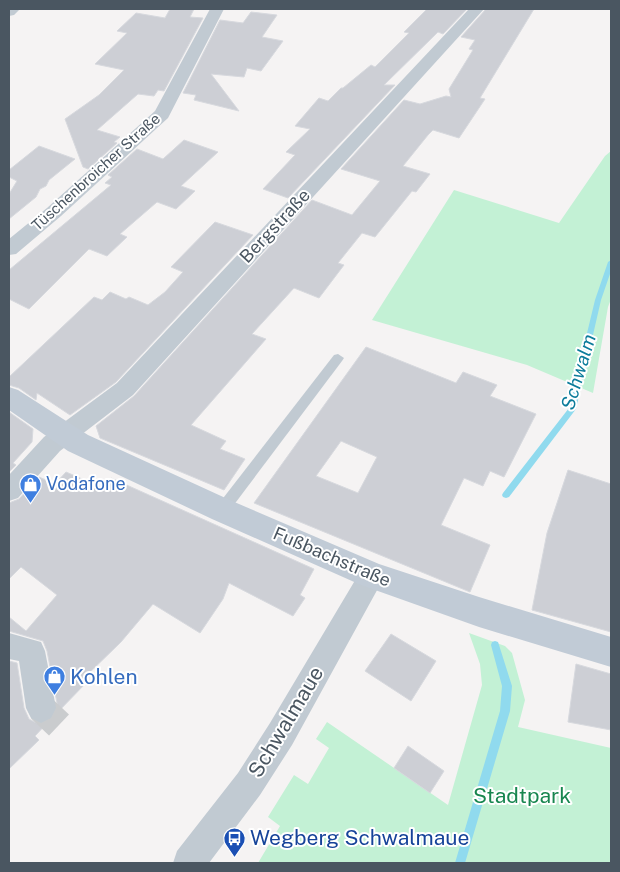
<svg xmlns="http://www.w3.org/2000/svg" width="620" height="872" font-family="'Public Sans',sans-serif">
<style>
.green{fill:#c3f1d5}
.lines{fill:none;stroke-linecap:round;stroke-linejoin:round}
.stream{fill:#90daee;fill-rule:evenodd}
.building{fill:#cdcfd5;stroke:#d7d9de;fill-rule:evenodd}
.street-tunnel{stroke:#caccce;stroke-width:29;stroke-dasharray:29 14;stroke-linecap:butt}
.lane{fill:#c1cad2;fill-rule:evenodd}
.street{fill:#c1cad2;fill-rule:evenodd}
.secondary{fill:#c1cbd6;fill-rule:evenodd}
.labels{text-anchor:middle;stroke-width:4;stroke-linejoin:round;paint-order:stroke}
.far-street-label{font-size:15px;fill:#4a5661;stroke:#fff}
.street-label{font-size:18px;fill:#4a5661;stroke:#fff}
.shop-label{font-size:18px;fill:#366cbe;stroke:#fff;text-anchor:start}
.water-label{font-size:19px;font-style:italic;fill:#0c7c9b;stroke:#fff}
.near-shop-label{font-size:21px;fill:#366cbe;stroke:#fff;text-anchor:start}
.near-street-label{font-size:21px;fill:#4a5661;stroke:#fff}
.near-park-label{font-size:21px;fill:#17864f;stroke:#fff}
.near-transit-label{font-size:21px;fill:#164399;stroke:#fff;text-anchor:start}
</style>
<rect width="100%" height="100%" fill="#f5f3f3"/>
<path class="green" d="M611,151v148l-3,8 -15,86 -66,-28 -155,-45 82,-130 105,33 46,-67z
M469,633l36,13 7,7 13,47 -7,27 93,21v115h-353l22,-37 -12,-9 26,-42 14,9 21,-36 -13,-9 11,-17 121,83 34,-120 -2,-21z"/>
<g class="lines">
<path class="stream" d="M611,260v11l-10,29 -25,109 -67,88 -3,1 -3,-1 -1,-2 1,-2 66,-85 26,-108 13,-38z
M495,641l3,1 1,3 13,41 -2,25 -45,152h-10l45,-152 2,-25 -11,-41 1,-3z"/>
</g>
<path class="building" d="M170,9h24l-4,8 13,1 -39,73 -6,-1 -4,6 -16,-2 -41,36 23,7 -6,5 3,1 -29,26 -5,-2 -18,-48 34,-24 25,-25 -29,-6 32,-31 -10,-2 19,-18 29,5z
M427,9h40l-24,25 -5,-2 -54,53h11l-107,113 -25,-9 32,-34 -9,-3 24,-23 -15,-3 24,-28 9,3 13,-13h2l28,-23 4,2 34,-34 -5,-1z
M486,9h48l-54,89 5,1 -26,39 -26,-8 -5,5 -25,31 27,8 -14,18 -4,-1 -37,46 -13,-4 -24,30 6,2 -25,33 -25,-10 -42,46 14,5 -75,86 35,16 -6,8 25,10 -21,31 -124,-52 -4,-12 38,-30 178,-196 40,15 28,-34 -39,-12 63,-69 16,4 26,-8 5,1 -2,-8 24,-39 -4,-1 6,-9 -14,-3z
M251,12l26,3 -15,22 21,4 -22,30 -14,-3 -3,9 -33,-3 28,37 -45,-11 2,-5 -13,-2 37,-73 23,3z
M184,140l34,12 -37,34 14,5 -19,18 -19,-7 -37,32 7,3 -20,19 -18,-7 -60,60 -20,-10v-29l102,-85 -6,-2 7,-6 -4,-2 29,-26 26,10z
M39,146l36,13 -26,21 -3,6 -6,3 -4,8 -27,22v-25l8,-13 -8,-4v-7z
M215,222l38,13 -137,147 -46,33 -33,-22 -1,7 -17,-12 -10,-3v-8l85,-80 8,3 8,-8 16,7 3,-2 19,8 17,-13 18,-20 -12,-5z
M366,347l90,36 7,-11 34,13 -7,11 46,18 -32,63 -14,-6 -7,15 -19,-8 -23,47 49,20 -20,47 -216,-89zM341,441l36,16 -19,36 -42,-17z
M9,412l24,17 -1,13 -19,21 3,2 -7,7z
M568,470l43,14v148l-79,-22 15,-77z
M66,472l37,16 8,-10 203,91 -14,26 5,3 -12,18 -64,-33 -6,16 -23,34 -47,-29 -32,38 -38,37 4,3 -33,34 4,-8 -11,-57 -4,-10 -34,-10v-14l17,14 31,-36 -36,-28 -12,12v-76l10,-4 20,-22 16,7z
M391,634l45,27 -25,40 -46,-30z
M9,661l8,2 7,45 5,11 11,6 9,-4 -14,15 4,4 -30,29z
M576,664l35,10v56l-43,-8z
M408,746l36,25 -14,22 -36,-25z"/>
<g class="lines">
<path class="street-tunnel" d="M41,708l18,17"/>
<path class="lane" d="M338,354l6,4 -2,3 -115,153 -5,2 -5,-2 -2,-4 2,-4 117,-151z"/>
<path class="street" d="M9,9h11l-6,6 -5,1z
M210,9h14l-56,109 -107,98 -45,38 -7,1v-16l38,-31 108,-97z
M469,9h15l-351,386 -73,56 -42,47 -9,3v-26l35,-38 73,-54z
M372,563l9,4 4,8 -4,8 -89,162 -32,50 -51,68h-36l4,-12 61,-78 32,-50 93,-156z
M9,633l32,9 4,9 11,57 -5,10 -10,5 -10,-5 -5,-10 -7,-47 -10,-2z"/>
<path class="secondary" d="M9,387l9,3 70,45 144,66 147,63 100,33 132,40v30l-132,-40 -118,-42 -149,-66 -144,-68 -59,-41z"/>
</g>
<defs>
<symbol id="shop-pin" viewBox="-11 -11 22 30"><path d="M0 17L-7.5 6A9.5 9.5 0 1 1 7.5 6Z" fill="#3f7fe0" stroke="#fff"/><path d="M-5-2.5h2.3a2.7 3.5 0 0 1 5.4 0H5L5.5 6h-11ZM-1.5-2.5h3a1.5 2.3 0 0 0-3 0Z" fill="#fff"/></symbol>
<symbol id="bus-pin" viewBox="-11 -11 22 30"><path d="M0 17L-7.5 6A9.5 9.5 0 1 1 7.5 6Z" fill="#1a4fb4" stroke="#fff"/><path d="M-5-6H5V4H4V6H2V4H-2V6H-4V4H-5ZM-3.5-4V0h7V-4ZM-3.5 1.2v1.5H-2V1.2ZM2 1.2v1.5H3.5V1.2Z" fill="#fff"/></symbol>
</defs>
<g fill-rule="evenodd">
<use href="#shop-pin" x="18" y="472" width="25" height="34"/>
<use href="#shop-pin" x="42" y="664" width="25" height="34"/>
<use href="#bus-pin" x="222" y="826" width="25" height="34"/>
</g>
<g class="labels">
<g class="far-street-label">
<text transform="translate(96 172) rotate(-42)" y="5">Tüschenbroicher Straße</text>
</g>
<g class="street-label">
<text transform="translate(275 226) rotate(-47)" y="6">Bergstraße</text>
<text transform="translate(332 557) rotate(23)" y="6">Fußbachstraße</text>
</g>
<g class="shop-label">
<text x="46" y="490">Vodafone</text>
</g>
<g class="water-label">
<text transform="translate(578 372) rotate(-73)" y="7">Schwalm</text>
</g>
<g class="near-shop-label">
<text x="70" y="684">Kohlen</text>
</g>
<g class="near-street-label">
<text transform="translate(286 722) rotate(-59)" y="7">Schwalmaue</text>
</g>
<g class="near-park-label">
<text x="522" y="803">Stadtpark</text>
</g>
<g class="near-transit-label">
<text x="250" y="845">Wegberg Schwalmaue</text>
</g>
</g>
<rect width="620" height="872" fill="none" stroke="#4a5661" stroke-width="20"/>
</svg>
